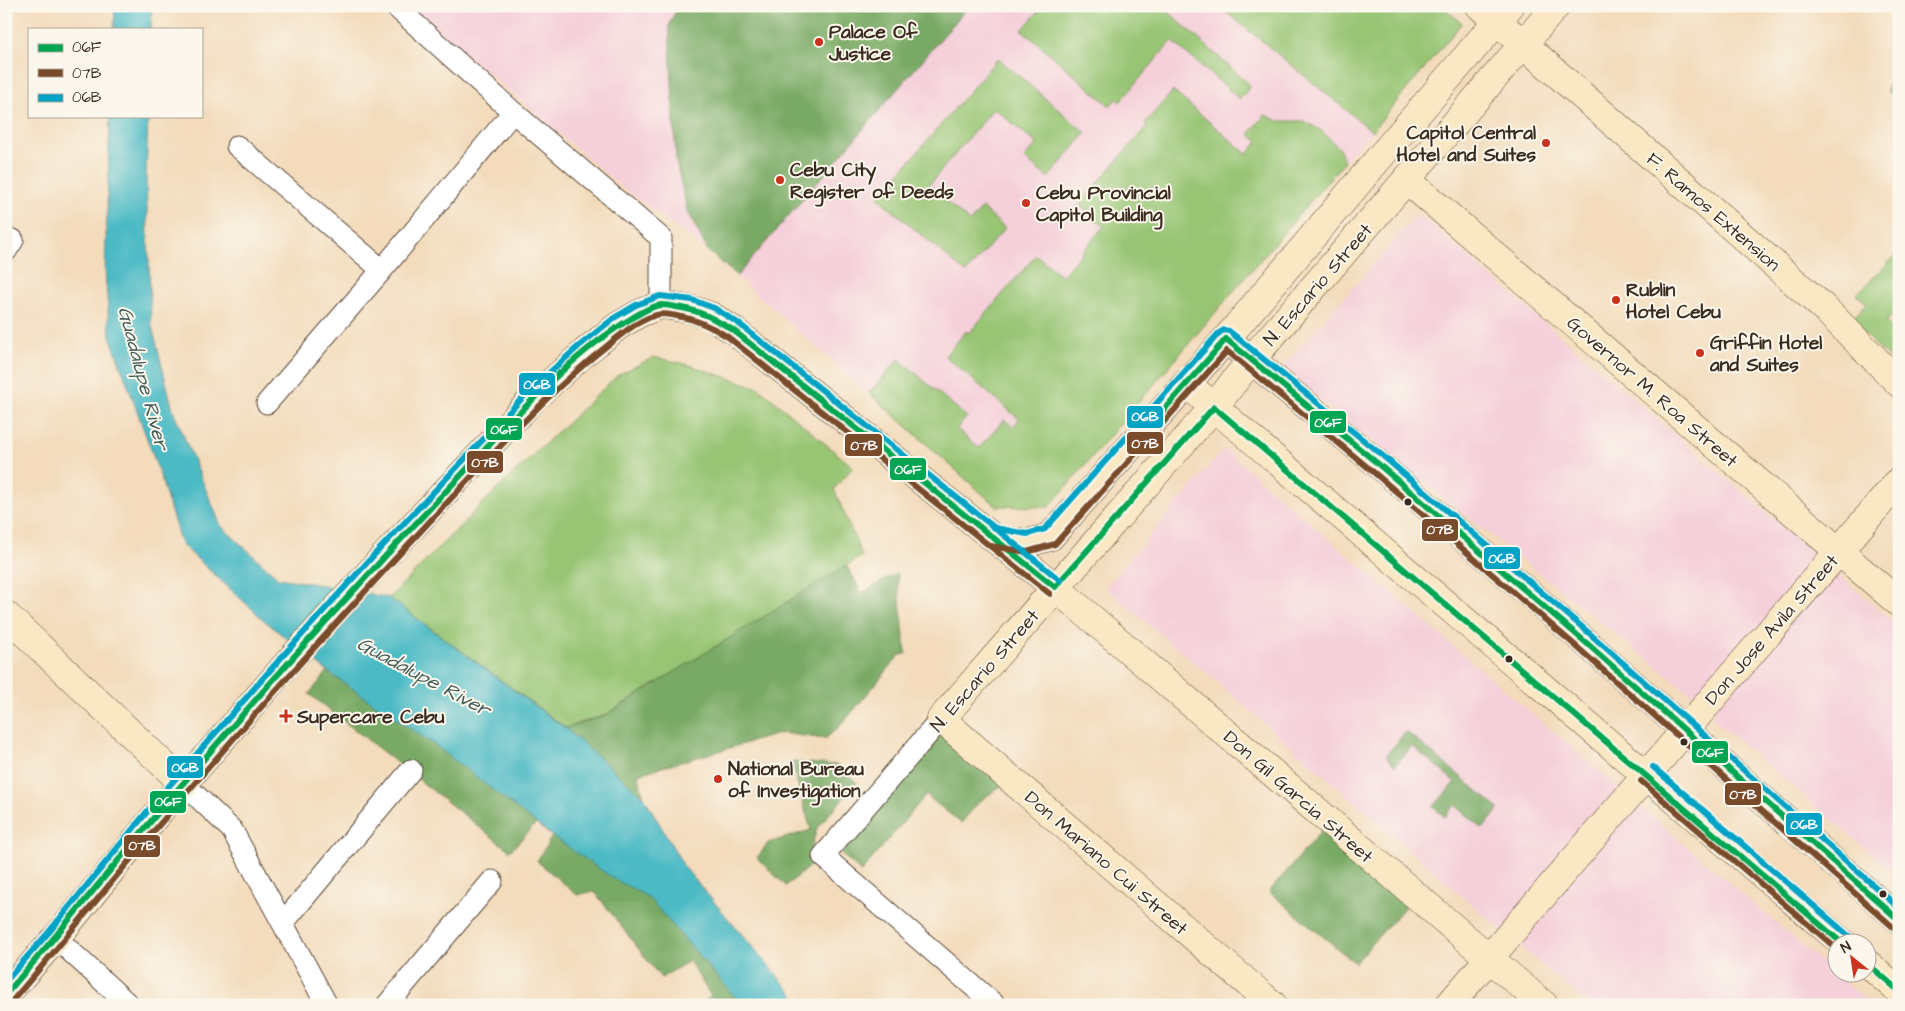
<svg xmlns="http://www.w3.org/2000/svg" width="1905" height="1011" font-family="'Architects Daughter',sans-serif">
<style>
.built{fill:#f5cfd9}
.green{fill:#97c573;stroke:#697848}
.forest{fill:#79aa65;stroke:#5a6a42}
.water{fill:#4cbac5;stroke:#447272}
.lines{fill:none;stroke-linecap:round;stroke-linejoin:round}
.street-casing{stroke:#574536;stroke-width:23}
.secondary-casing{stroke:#574536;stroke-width:29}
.street{stroke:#fff;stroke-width:21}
.secondary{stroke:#fae7c3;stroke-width:28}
.bus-1-casing{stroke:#fbf7ec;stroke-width:10}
.bus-2-casing{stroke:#fbf7ec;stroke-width:10}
.bus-3-casing{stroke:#fbf7ec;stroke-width:10}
.bus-1{stroke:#00a651;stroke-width:6}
.bus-2{stroke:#7a4b2a;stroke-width:6}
.bus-3{stroke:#03a3c5;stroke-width:6}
.poi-dot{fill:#c8321e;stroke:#fbf7ec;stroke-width:2}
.bus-dot{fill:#3b2a1e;stroke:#fbf7ec;stroke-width:2}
.labels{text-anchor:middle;stroke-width:4;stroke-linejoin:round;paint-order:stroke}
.poi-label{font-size:19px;font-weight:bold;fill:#3b2a1e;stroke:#fbf7ec;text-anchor:start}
.street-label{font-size:19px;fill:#3b2a1e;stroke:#fbf7ec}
.water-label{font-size:20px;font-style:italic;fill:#415c58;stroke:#fbf7ec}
.line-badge{stroke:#fbf7ec;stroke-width:2}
.badge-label{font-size:14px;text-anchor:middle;font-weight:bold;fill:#fff}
</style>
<rect width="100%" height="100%" fill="#fbf7ec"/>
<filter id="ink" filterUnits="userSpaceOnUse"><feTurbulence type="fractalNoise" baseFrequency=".02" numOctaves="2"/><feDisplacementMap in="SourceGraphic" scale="10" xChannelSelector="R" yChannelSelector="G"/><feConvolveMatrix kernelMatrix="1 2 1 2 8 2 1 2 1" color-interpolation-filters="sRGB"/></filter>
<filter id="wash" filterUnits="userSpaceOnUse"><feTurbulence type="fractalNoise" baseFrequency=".0096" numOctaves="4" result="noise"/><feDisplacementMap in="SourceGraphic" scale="20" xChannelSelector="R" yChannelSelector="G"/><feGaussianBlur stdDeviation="1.12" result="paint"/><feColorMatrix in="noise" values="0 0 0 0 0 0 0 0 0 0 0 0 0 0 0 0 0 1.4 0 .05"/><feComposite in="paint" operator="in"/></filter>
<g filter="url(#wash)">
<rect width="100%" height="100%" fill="#f3dbbb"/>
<path class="built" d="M410,6h1032l20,17 -90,108 -28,31 -295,345 -53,-1 -288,-255 -89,-66z
M1418,214l481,413v250l-187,-159 1,-7 -432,-342z
M1224,449l383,329 264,227h-281l-59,-49 -321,-280 -105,-88z"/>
<path class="green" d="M1043,6h119l89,80 -11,13 -68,-58 -52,61 -4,-3 -6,7 -88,-76z
M1442,6l20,17 -90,108 -152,-124z
M998,58l88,75 -38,45 -24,-20 13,-14 -43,-36 -66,78 42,36 12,-14 23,20 -39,45 -88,-75z
M1173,91l74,63 11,-12 -9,-8 16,-19 14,6h25l18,10 18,18 4,13 -295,345 -53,-1 -127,-113 30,-34 68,58 -10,12 22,19 25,-28 9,7 6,-8 -74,-63 21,-25 3,2 67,-78 26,21 42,-50 -25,-21 68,-79 -2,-3z
M1899,252v56l-13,14 13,12v34l-48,-47 16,-18 -11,-8z
M654,357l32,7 73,24 94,79 -19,22 28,67 -257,159 -40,13 -176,-130 101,-102 128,-121z"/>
<path class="forest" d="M678,6h291l-232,270 -29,-25 -21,-41 -11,-49 -7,-135z
M1899,70v33l-12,-12 2,-10z
M846,565l16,28 35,-20 9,81 -6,1 -58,69 -17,15 -43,-6 -144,41 6,23 100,208h-43l10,-9 -22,-35 -28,17 -67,-87 -17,4 -40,-34 15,-25 -16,-12 -26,27 -201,-157 80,-96 177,130 40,-13z
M1406,731l93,78 -16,20 -28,-24 -10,12 -12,-10 22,-25 -43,-36 -17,20 -9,-10z
M943,732l62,51 -25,18 -19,22 -35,-28 -65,77 -27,-25z
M791,762l46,3 20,18 -40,45 -9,31 3,6 -25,21 -29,-28 11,-15 43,-13z
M1327,824l85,75 -57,64 -86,-71z"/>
<path class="water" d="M115,6h37l-1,23h-37z
M110,116h38l-2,63 5,143 22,88 48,116 57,52 68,11 43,9 176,130 79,69 41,71 117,137h-60l-94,-108 -34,-18 -62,-43 -116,-90 -108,-74 -63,-51 -84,-77 -22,-72 -49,-136 -5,-65z"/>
</g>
<g filter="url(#ink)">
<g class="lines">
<defs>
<path id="street" d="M395,6l118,106 148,126v67
M237,146l145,124
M6,251l7,-11
M267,403l115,-133 131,-158
M941,719l-118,137 172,149
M184,784l48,46 95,175
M283,923l128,-153
M56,938l73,67
M387,1005l105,-124"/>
<path id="secondary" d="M1480,6l344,302 75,75
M1407,180l492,423
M1226,339l151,124 206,177 316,280
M1187,384l657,560
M994,538l33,5 23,-6 176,-198 154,-182 130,-151
M6,615l178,169
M1868,964l31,27
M6,994l50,-56 106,-130 124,-143 94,-104 154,-163 51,-46 33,-26 22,-13 21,-8 29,4 21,7 22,14 322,257 489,418
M1273,1005l-332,-286 273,-312 37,-47 305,-354
M1449,1005l450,-524"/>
</defs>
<use href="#street" class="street-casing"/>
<use href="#secondary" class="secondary-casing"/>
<use href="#street" class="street"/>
<use href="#secondary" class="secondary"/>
<defs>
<path id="bus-1" d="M1146,430l80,-91 151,124 206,177 316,280
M1868,964l31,27
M6,994c54,-61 104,-125 157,-187 97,-115 198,-226 302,-336 50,-53 104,-116 167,-153 8,-5 19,-12 29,-13 4,0 11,1 15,2 23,3 37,11 57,23l322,257 159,-180 629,537"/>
<path id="bus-2" d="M991,546l36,6 28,-8 172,-193 144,119 206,177 316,280
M1641,781l197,169
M13,1000c54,-62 104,-126 158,-189 97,-114 198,-225 301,-335 44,-46 86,-92 136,-131 15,-12 34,-28 53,-31 5,0 11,1 16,2 19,3 34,10 51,21l322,257"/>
<path id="bus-3" d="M995,528l32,6 18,-5 174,-196 5,-3 5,1 154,125 206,177 310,275
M1653,767l197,170
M6,981l43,-49 106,-130 125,-143 94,-104 154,-163 51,-46 35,-28 22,-13 24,-9 32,4 22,8 24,15 322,257"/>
</defs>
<use href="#bus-1" class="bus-1-casing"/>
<use href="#bus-2" class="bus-2-casing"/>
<use href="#bus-3" class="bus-3-casing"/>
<use href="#bus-1" class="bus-1"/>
<use href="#bus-2" class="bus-2"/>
<use href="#bus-3" class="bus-3"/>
</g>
</g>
<g class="poi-dot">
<circle cx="819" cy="42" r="5"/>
<circle cx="1546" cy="143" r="5"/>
<circle cx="780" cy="180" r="5"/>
<circle cx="1026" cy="203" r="5"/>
<circle cx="1616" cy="300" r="5"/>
<circle cx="1700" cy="353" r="5"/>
<path d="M283.5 708.5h5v5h5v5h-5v5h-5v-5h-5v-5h5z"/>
<circle cx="718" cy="779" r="5"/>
</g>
<g class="bus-dot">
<circle cx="1408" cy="502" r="4.5"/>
<circle cx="1509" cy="659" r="4.5"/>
<circle cx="1684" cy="742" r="4.5"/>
<circle cx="1883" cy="894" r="4.5"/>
</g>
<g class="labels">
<g class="poi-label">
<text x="829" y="38">Palace Of<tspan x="829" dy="22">Justice</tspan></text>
<text x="1536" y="139" text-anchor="end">Capitol Central<tspan x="1536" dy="22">Hotel and Suites</tspan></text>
<text x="790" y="176">Cebu City<tspan x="790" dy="22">Register of Deeds</tspan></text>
<text x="1036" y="199">Cebu Provincial<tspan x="1036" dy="22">Capitol Building</tspan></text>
<text x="1626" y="296">Rublin<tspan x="1626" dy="22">Hotel Cebu</tspan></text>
<text x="1710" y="349">Griffin Hotel<tspan x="1710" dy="22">and Suites</tspan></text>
<text x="297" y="723">Supercare Cebu</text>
<text x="728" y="775">National Bureau<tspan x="728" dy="22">of Investigation</tspan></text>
</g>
<g class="street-label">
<text transform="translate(1714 211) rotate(41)" y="7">F. Ramos Extension</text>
<text transform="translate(1317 284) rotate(-49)" y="7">N. Escario Street</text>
<text transform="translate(1653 391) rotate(41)" y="7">Governor M. Roa Street</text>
<text transform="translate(1771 629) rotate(-49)" y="7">Don Jose Avila Street</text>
<text transform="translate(984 670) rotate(-49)" y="7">N. Escario Street</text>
<text transform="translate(1299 796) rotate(41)" y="7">Don Gil Garcia Street</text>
<text transform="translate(1107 862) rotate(41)" y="7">Don Mariano Cui Street</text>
</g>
<g class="water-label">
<text transform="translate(144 378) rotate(75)" y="7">Guadalupe River</text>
<text transform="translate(424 676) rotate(28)" y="7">Guadalupe River</text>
</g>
</g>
<g class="line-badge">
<rect x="518" y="372" width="38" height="24" rx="5" fill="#03a3c5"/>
<rect x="1126" y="405" width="38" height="24" rx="5" fill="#03a3c5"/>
<rect x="1309" y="410" width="38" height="24" rx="5" fill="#00a651"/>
<rect x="485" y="417" width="38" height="24" rx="5" fill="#00a651"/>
<rect x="1126" y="431" width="38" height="24" rx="5" fill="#7a4b2a"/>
<rect x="844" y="433" width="39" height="24" rx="5" fill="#7a4b2a"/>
<rect x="466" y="450" width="38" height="24" rx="5" fill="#7a4b2a"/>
<rect x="889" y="457" width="38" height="24" rx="5" fill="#00a651"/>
<rect x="1421" y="518" width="38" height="24" rx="5" fill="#7a4b2a"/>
<rect x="1483" y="546" width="38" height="24" rx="5" fill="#03a3c5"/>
<rect x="1691" y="740" width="38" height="24" rx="5" fill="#00a651"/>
<rect x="166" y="755" width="38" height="24" rx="5" fill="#03a3c5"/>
<rect x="1724" y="782" width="38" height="24" rx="5" fill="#7a4b2a"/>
<rect x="149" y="790" width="38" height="24" rx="5" fill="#00a651"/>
<rect x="1785" y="812" width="38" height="24" rx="5" fill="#03a3c5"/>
<rect x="123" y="834" width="38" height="24" rx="5" fill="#7a4b2a"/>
</g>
<g class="badge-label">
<text x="537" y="389">06B</text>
<text x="1145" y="421">06B</text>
<text x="1328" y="427">06F</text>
<text x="504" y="434">06F</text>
<text x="1145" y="448">07B</text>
<text x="864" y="450">07B</text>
<text x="485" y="467">07B</text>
<text x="908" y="474">06F</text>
<text x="1440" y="534">07B</text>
<text x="1502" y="563">06B</text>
<text x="1710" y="757">06F</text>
<text x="185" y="772">06B</text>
<text x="1743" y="799">07B</text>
<text x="168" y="806">06F</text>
<text x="1804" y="829">06B</text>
<text x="142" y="850">07B</text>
</g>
<rect width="1905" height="1011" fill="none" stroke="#fbf7ec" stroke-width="25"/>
<rect x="28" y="28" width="175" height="90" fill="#fbf7ec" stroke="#aea59a"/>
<rect x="38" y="44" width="25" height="8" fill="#00a651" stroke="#aea59a"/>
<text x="72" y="52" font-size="15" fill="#3b2a1e">06F</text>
<rect x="38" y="69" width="25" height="8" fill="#7a4b2a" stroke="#aea59a"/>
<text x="72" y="78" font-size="15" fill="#3b2a1e">07B</text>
<rect x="38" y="94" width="25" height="8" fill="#03a3c5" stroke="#aea59a"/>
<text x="72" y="102" font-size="15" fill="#3b2a1e">06B</text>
<g transform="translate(1852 958) rotate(330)"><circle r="24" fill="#fbf7ec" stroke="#aea59a"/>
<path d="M0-4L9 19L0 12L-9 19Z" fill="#c8321e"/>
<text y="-8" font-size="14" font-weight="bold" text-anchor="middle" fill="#3b2a1e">N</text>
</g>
</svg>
